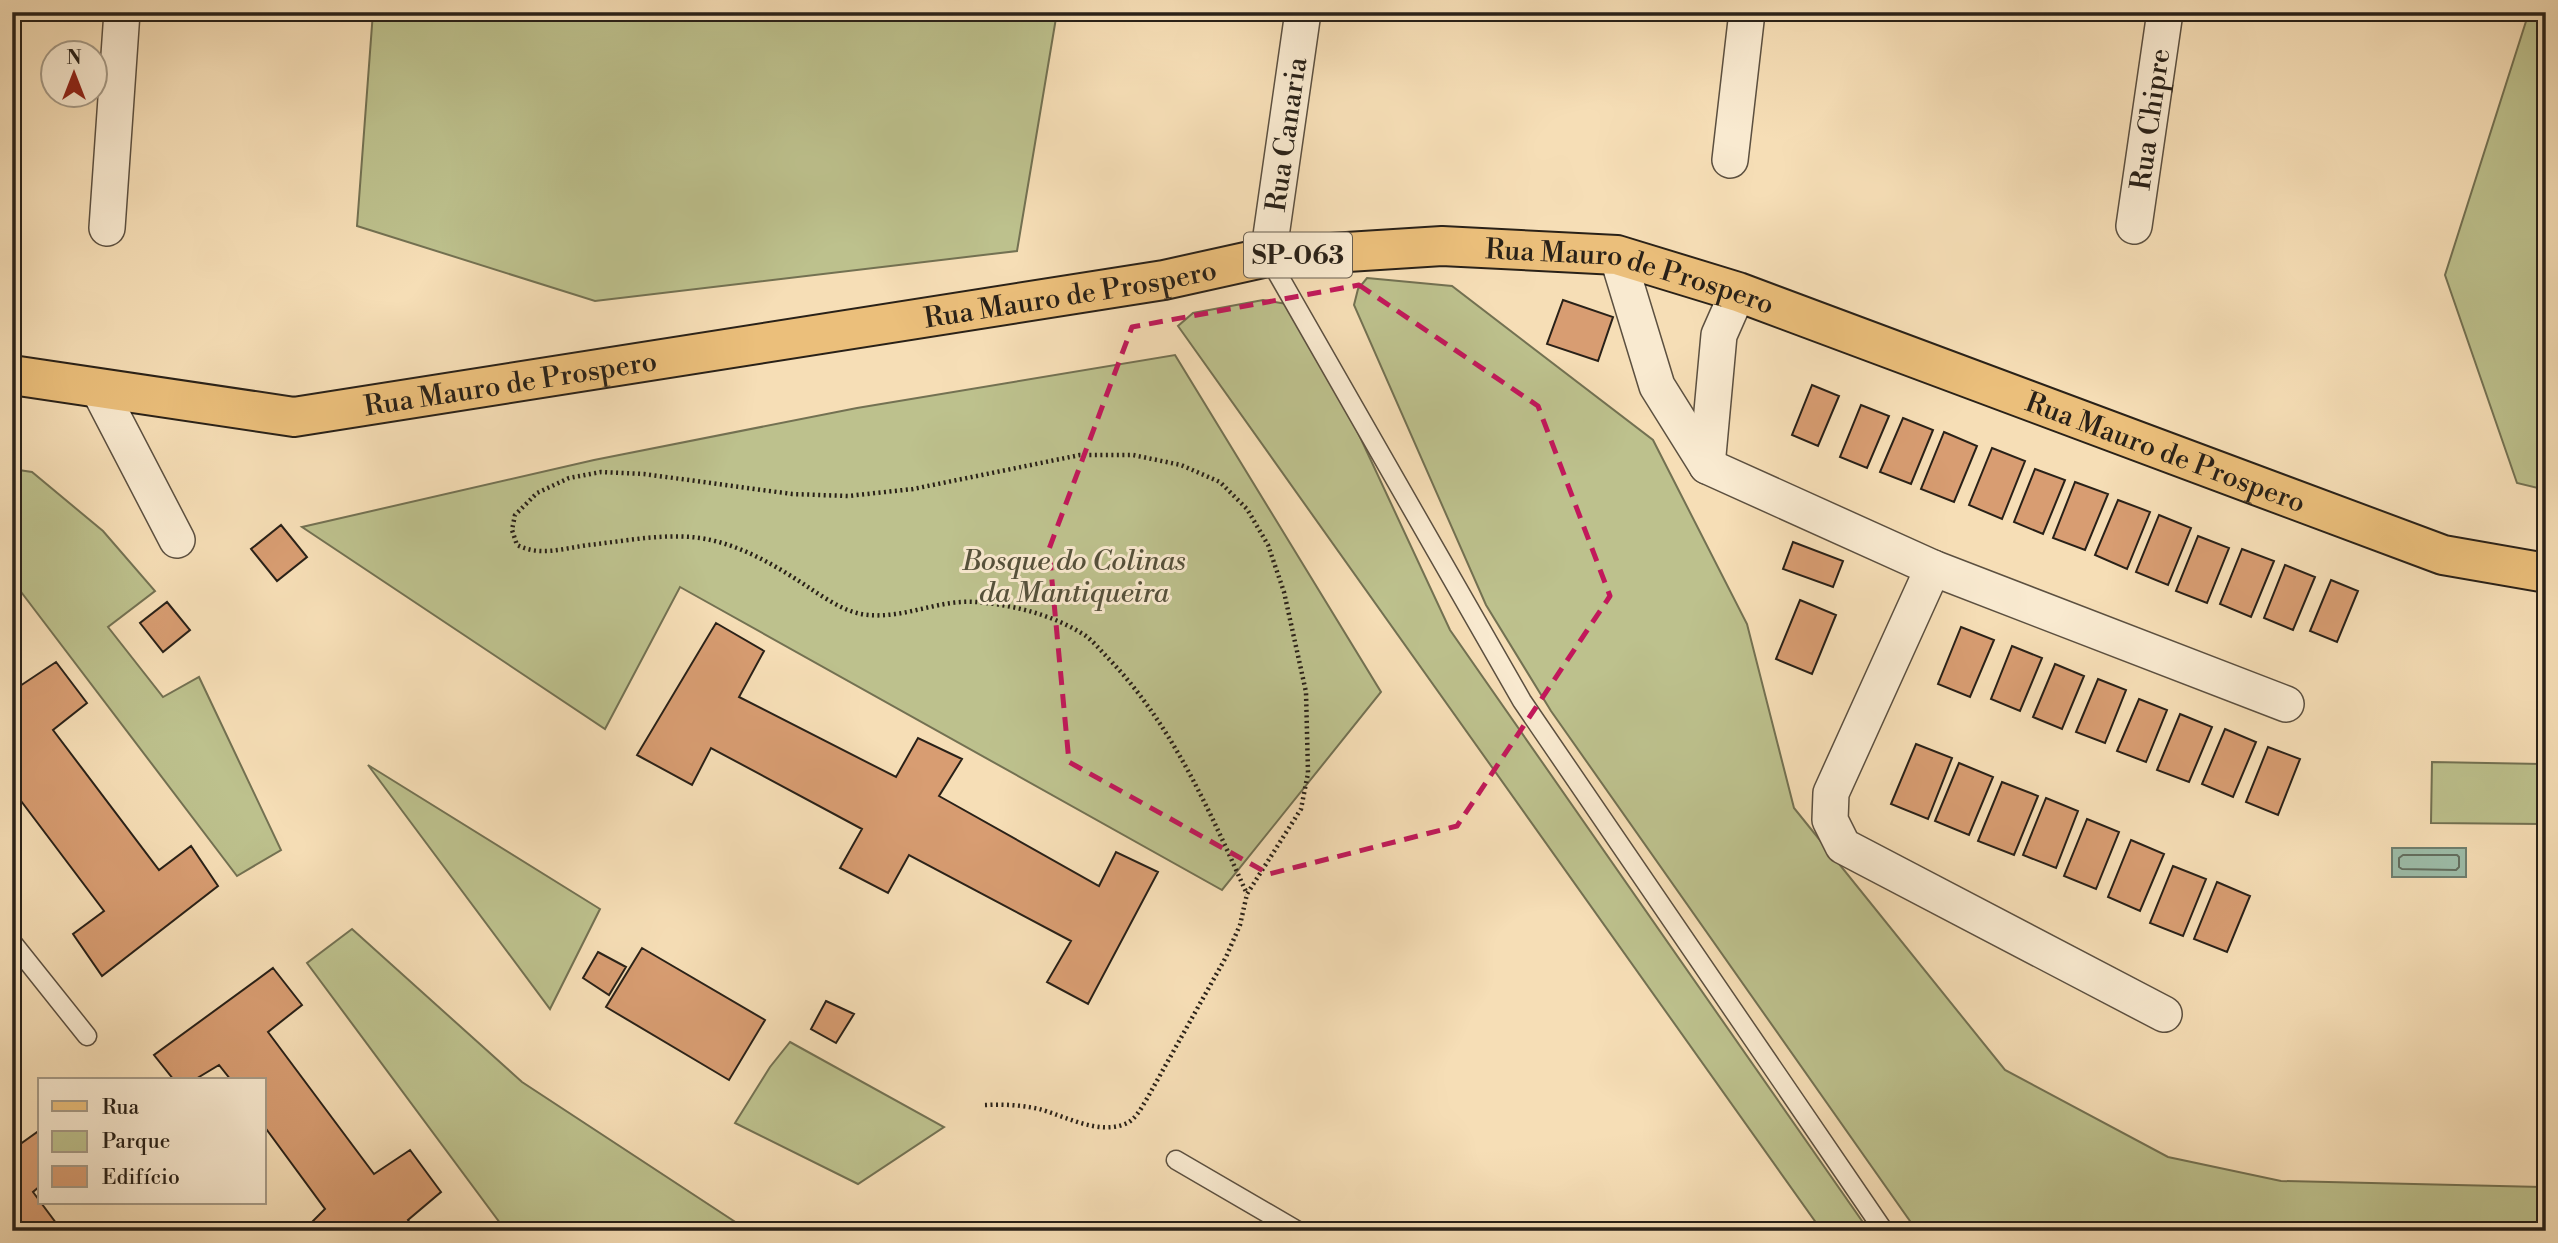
<svg xmlns="http://www.w3.org/2000/svg" width="2558" height="1243" font-family="'Libre Bodoni',serif">
<style>
.green{fill:#bdc18d;stroke:#737152;stroke-width:2}
.water{fill:#9dbda9;stroke:#6f7f6f;stroke-width:2}
.lines{fill:none;stroke-linecap:round;stroke-linejoin:round}
.shore{stroke:#636f60;stroke-width:2}
.building{fill:#d89d72;stroke:#292118;stroke-width:2}
.lane-casing{stroke:#5c5040;stroke-width:21}
.street-casing{stroke:#5c5040;stroke-width:38}
.primary-casing{stroke:#292118;stroke-width:42}
.path{stroke:#292118;stroke-width:4.5;stroke-dasharray:2 3.5;stroke-linecap:butt}
.lane{stroke:#f9ead0;stroke-width:18}
.street{stroke:#f9ead0;stroke-width:35}
.primary{stroke:#ebbf7b;stroke-width:38}
.marked{fill:none;stroke:#c2185b;stroke-width:5;stroke-dasharray:14 9;stroke-linejoin:round}
.labels{text-anchor:middle;stroke-width:6;stroke-linejoin:round;paint-order:stroke}
.shield{fill:#f9ead0;stroke:#675d4f;stroke-width:2}
.shield-label{font-size:26px;font-weight:bold;fill:#292118}
.street-label{font-size:28px;fill:#292118;stroke:#f9ead0}
.park-label{font-size:28px;font-style:italic;fill:#55513b;stroke:#f9ead0}
</style>
<rect width="100%" height="100%" fill="#f6deb6"/>
<filter id="stains"><feTurbulence type="fractalNoise" baseFrequency=".00286" numOctaves="4"/><feColorMatrix values="0 0 0 0 .2 0 0 0 0 .09 0 0 0 0 .02 0 0 0 .5 -.17"/></filter>
<radialGradient id="worn" r=".72"><stop offset=".6" stop-color="#630" stop-opacity="0"/><stop offset="1" stop-color="#630" stop-opacity=".3"/></radialGradient>
<path class="green" d="M373,12h684l-40,239 -422,50 -238,-75z
M2529,12h9l8,4v474l-29,-7 -72,-208z
M1367,278l85,8 201,154 94,184 47,184 211,262 163,87 113,24 265,6v44h-629l-366,-520 -65,-106 -132,-300 4,-16z
M1263,300l24,4 18,15 145,311 419,601h-47l-644,-905 15,-13z
M1175,355l206,337 -159,198 -542,-303 -75,142 -303,-202 292,-67 263,-52z
M12,469l20,3 71,59 52,60 -47,36 55,70 36,-20 82,173 -44,26 -225,-296z
M2432,762l114,2v60l-115,-1z
M368,765l232,144 -50,100z
M352,929l170,153 227,149h-243l-199,-268z
M790,1042l154,85 -86,57 -123,-61 35,-56z"/>
<path class="water" d="M2392,848h74v29h-74z"/>
<g class="lines">
<path class="shore" d="M2403,855h54l2,2v10l-3,3 -54,-1 -3,-2v-9z"/>
</g>
<path class="building" d="M1563,300l50,17 -15,44 -51,-17z
M1812,385l27,11 -21,50 -26,-11z
M1861,405l28,11 -22,52 -27,-11z
M1903,418l30,12 -22,54 -31,-12z
M1944,432l33,14 -23,56 -33,-13z
M1992,448l33,13 -23,58 -33,-14z
M2035,469l30,11 -22,54 -29,-12z
M2075,482l33,12 -23,56 -32,-12z
M2118,500l32,12 -23,57 -32,-14z
M2159,515l32,13 -23,57 -32,-13z
M281,525l26,32 -30,24 -26,-32z
M2198,536l31,12 -22,55 -31,-12z
M1793,542l50,19 -10,26 -50,-18z
M2242,549l32,12 -23,56 -31,-13z
M2285,565l30,12 -22,53 -29,-12z
M2331,580l27,11 -21,51 -27,-11z
M1800,600l36,15 -24,59 -36,-15z
M167,602l23,28 -27,22 -23,-29z
M716,623l48,28 -25,46 157,80 22,-39 44,21 -23,37 160,90 17,-34 42,20 -70,132 -41,-22 24,-41 -162,-86 -21,38 -48,-25 22,-39 -151,-81 -19,37 -55,-30z
M1961,627l33,13 -24,57 -32,-13z
M2012,646l30,12 -22,53 -29,-12z
M56,662l31,41 -34,27 106,140 32,-24 27,40 -116,90 -29,-42 31,-23 -92,-122v-114l8,11z
M2055,664l29,12 -22,53 -29,-12z
M2098,679l28,11 -21,53 -29,-11z
M2139,699l28,11 -21,52 -29,-11z
M2180,714l32,13 -23,55 -32,-12z
M2225,729l31,13 -23,55 -31,-13z
M1916,744l36,14 -24,61 -37,-15z
M2268,747l32,12 -22,56 -32,-13z
M1959,763l34,14 -24,58 -34,-14z
M2002,782l36,14 -24,59 -36,-14z
M2046,798l32,13 -22,57 -33,-13z
M2087,819l32,13 -23,57 -32,-13z
M2131,840l33,14 -24,57 -32,-14z
M2173,866l33,13 -23,57 -33,-13z
M2217,882l33,14 -23,56 -33,-13z
M642,948l123,72 -36,60 -123,-73z
M598,952l28,15 -17,28 -26,-17z
M273,968l29,37 -34,27 106,142 36,-24 31,42 -33,28 8,11h-113l22,-22 -61,-83v-46h-33l-12,-15 -25,15h-20l-20,-25z
M826,1001l28,13 -18,29 -25,-14z
M40,1130v56l-7,6 29,39h-50v-81z"/>
<g class="lines">
<defs>
<path id="lane" d="M1268,257l254,444 362,530
M12,942l75,94
M1176,1160l122,71"/>
<g id="street">
<path d="M1730,160l17,-148"/>
<path id="s1" d="M2134,226l31,-214"/>
<path d="M107,228l15,-216"/>
<path d="M1617,255l40,131 50,80 226,102 353,136"/>
<path id="s2" d="M1268,257l35,-245"/>
<path d="M98,388l79,152"/>
<path d="M1707,466l12,-131 19,-43"/>
<path d="M1933,568l-102,225 -1,27 13,26 321,168"/>
</g>
<g id="primary">
<path id="s3" d="M12,375l282,42 870,-137 104,-23 174,-11 175,9 121,37 705,263 103,18"/>
</g>
</defs>
<use href="#lane" class="lane-casing"/>
<use href="#street" class="street-casing"/>
<use href="#primary" class="primary-casing"/>
<path class="path" d="M985,1105c18,-1 36,0 54,4 26,7 59,26 86,15 11,-4 18,-19 24,-29l77,-138 14,-32 7,-31 54,-85 7,-36 -2,-81 -22,-100 -16,-47 -21,-36 -27,-27 -39,-17 -48,-10h-53l-167,34 -65,7 -56,-2 -148,-20 -43,-2 -32,6 -32,15 -22,22 -3,15 5,15c24,12 47,3 72,0 36,-4 75,-12 111,-7 39,6 73,26 105,47 17,11 36,25 56,29 40,7 76,-15 115,-12 38,3 78,13 110,34 8,6 15,15 22,22 64,66 102,154 139,236"/>
<use href="#lane" class="lane"/>
<use href="#street" class="street"/>
<use href="#primary" class="primary"/>
</g>
<path class="marked" d="M1359,285l179,121 72,190 -153,230 -188,48 -200,-112 -20,-213 83,-222z"/>
<g class="labels">
<rect class="shield" x="1244" y="232.5" width="108" height="45" rx="5"/>
<g class="shield-label">
<text x="1298" y="264">SP-063</text>
</g>
<g class="street-label">
<text dy="10" stroke="none"><textPath href="#s1" startOffset="108">Rua Chipre</textPath></text>
<text dy="10" stroke="none"><textPath href="#s2" startOffset="124">Rua Canaria</textPath></text>
<text dy="10" stroke="none"><textPath href="#s3" startOffset="1638">Rua Mauro de Prospero</textPath></text>
<text dy="10" stroke="none"><textPath href="#s3" startOffset="1071">Rua Mauro de Prospero</textPath></text>
<text dy="10" stroke="none"><textPath href="#s3" startOffset="504">Rua Mauro de Prospero</textPath></text>
<text dy="10" stroke="none"><textPath href="#s3" startOffset="2205">Rua Mauro de Prospero</textPath></text>
</g>
<g class="park-label">
<text x="1074" y="570">Bosque do Colinas<tspan x="1074" dy="32">da Mantiqueira</tspan></text>
</g>
</g>
<rect width="2558" height="1243" fill="none" stroke="#f6deb6" stroke-width="42"/>
<rect x="14" y="14" width="2530" height="1215" fill="none" stroke="#292118" stroke-width="3.5"/>
<rect x="21" y="21" width="2516" height="1201" fill="none" stroke="#292118" stroke-width="2"/>
<rect x="38" y="1078" width="228" height="126" fill="#f9ead0" stroke="#a69a86" stroke-width="2"/>
<rect x="52" y="1101" width="35" height="10" fill="#ebbf7b" stroke="#a69a86" stroke-width="2"/>
<text x="102" y="1114" font-size="21" fill="#292118">Rua</text>
<rect x="52" y="1131" width="35" height="21" fill="#bdc18d" stroke="#a69a86" stroke-width="2"/>
<text x="102" y="1148" font-size="21" fill="#292118">Parque</text>
<rect x="52" y="1166" width="35" height="21" fill="#d89d72" stroke="#a69a86" stroke-width="2"/>
<text x="102" y="1184" font-size="21" fill="#292118">Edifício</text>
<g transform="translate(74 74)"><circle r="33" fill="#f9ead0" stroke="#a69a86" stroke-width="2"/>
<path d="M0-5L12 26L0 18L-12 26Z" fill="#8f2418"/>
<text y="-10" font-size="19" font-weight="bold" text-anchor="middle" fill="#292118">N</text>
</g>
<rect width="100%" height="100%" filter="url(#stains)"/>
<rect width="100%" height="100%" fill="url(#worn)"/>
</svg>
